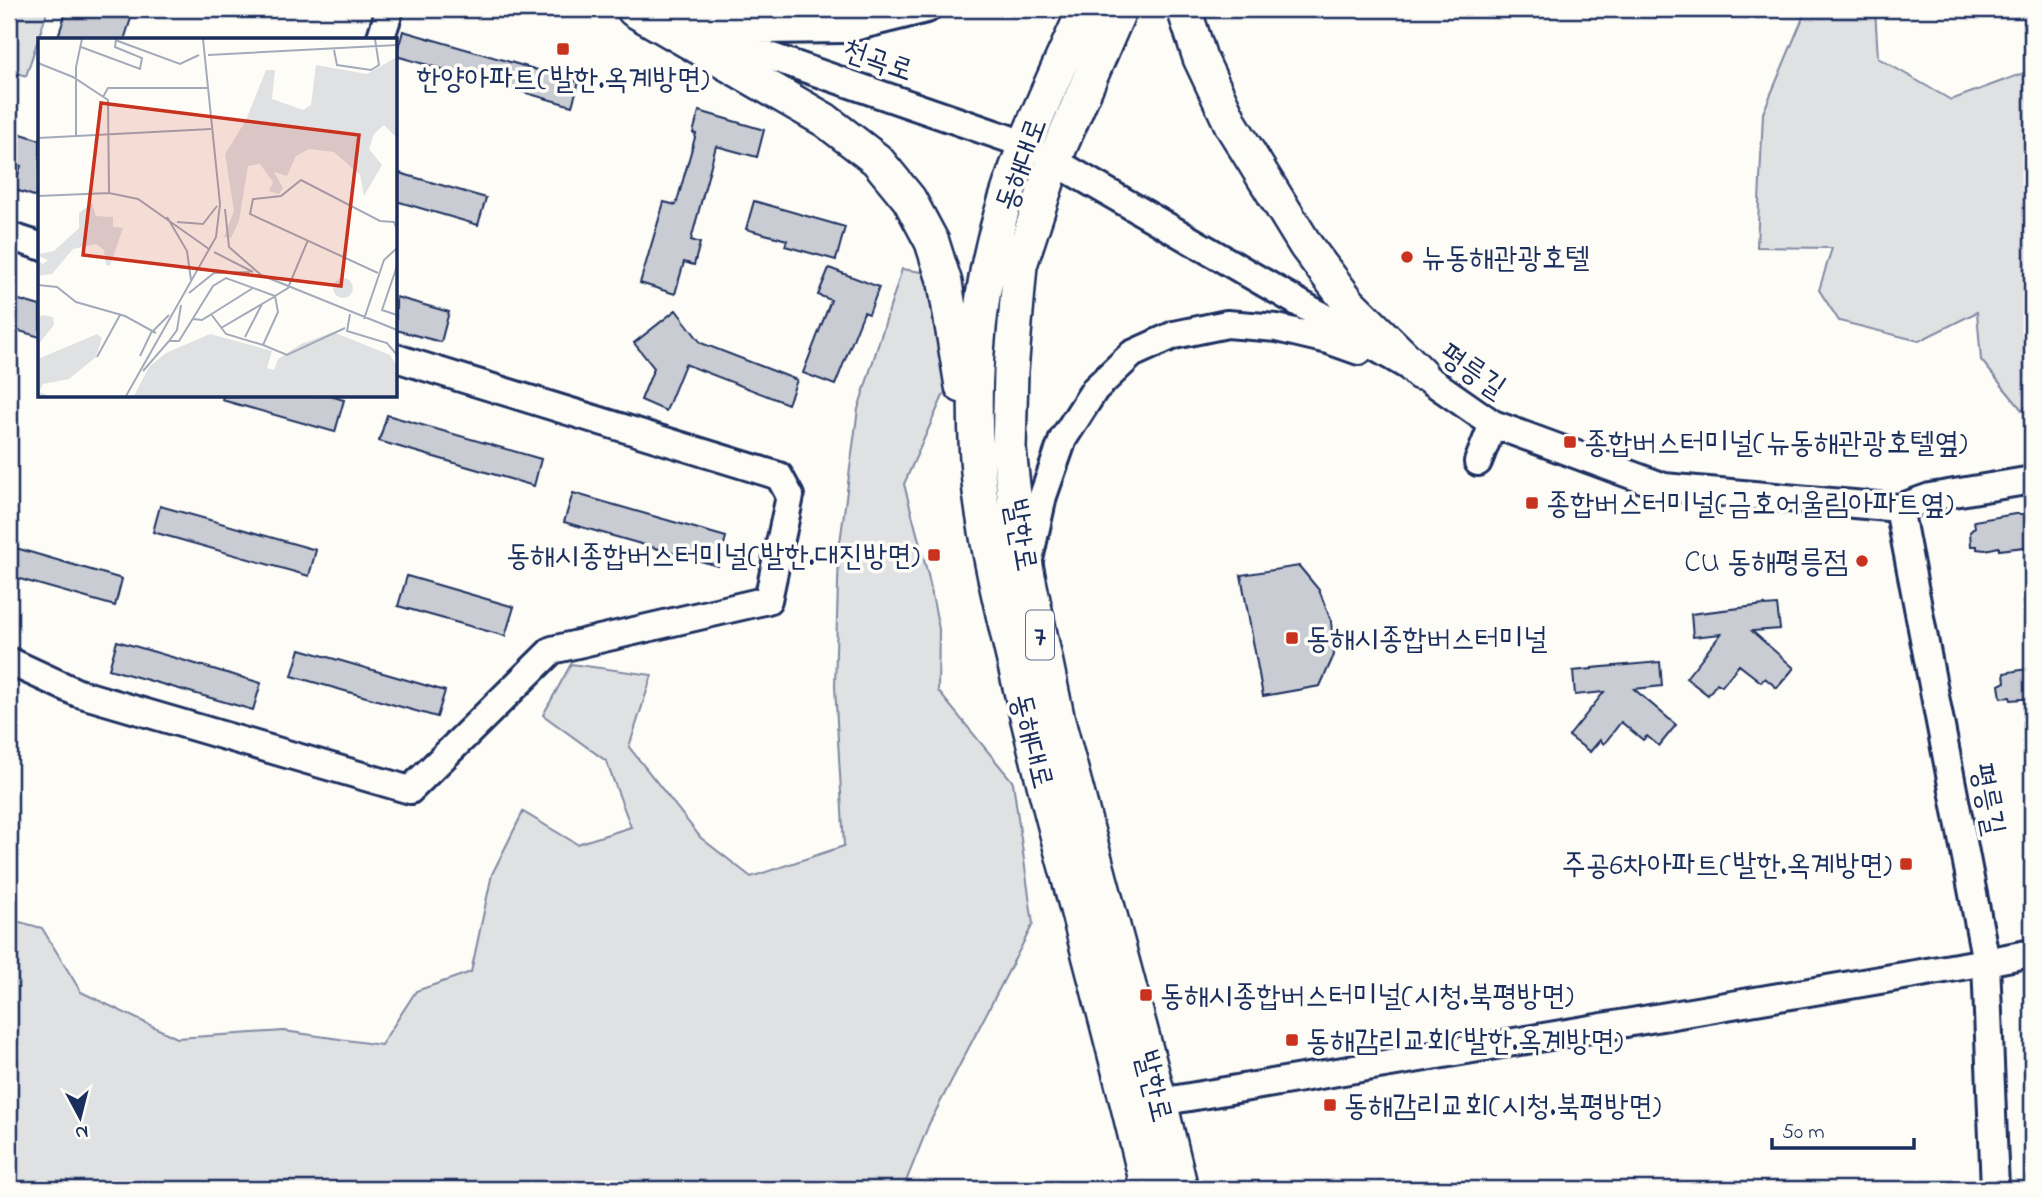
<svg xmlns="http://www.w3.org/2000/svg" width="2041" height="1198" font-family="'Indie Flower','Poor Story',sans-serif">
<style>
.green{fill:#e0e1e3;stroke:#7e88a0;stroke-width:2}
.building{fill:#c9ccd3;stroke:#1b2f5e;stroke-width:2}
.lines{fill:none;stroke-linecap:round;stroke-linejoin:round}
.minor-casing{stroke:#1b2f5e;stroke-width:32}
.major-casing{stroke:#1b2f5e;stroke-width:38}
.minor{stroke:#fdfcf7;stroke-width:26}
.major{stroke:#fdfcf7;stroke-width:33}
.poi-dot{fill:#c8321e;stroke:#fdfcf7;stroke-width:2.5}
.labels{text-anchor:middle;stroke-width:7;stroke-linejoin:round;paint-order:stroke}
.shield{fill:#fdfcf7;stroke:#5f6c8c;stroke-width:2}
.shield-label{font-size:28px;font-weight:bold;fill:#1b2f5e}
.street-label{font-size:30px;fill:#1b2f5e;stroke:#fdfcf7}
.poi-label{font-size:30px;fill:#1b2f5e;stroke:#fdfcf7;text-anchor:start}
.inset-road{fill:none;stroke:#a3aaba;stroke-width:2}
.view{fill:#c8321e;fill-opacity:0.15;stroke:#c8321e;stroke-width:3.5}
.inset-edge{fill:none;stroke:#1b2f5e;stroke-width:3.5}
</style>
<rect width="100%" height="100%" fill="#fdfcf7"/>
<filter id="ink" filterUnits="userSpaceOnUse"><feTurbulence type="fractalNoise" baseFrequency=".0143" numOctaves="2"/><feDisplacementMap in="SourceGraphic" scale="14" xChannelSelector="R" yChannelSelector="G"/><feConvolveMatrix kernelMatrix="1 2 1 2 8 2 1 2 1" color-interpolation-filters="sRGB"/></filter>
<g filter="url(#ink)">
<path class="green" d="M9,9h39l-22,67 -17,-6z
M1804,9h71l3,49 73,42 81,-30v332l-10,8 -41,-50 -4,-48 -58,29 -80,-20 -20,-31 13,-42 -75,-1 6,-134 39,-93z
M902,269l53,8 -5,103 -46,104 24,91 11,54 -1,62 75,91 20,142 -104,200 -26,65h-894v-270l33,9 39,64 96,46 107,-7 97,14 35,-54 55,-19 21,-98 31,-62 54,32 54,-17 -25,-66 -63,-46 28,-51 81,11 -23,72 72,91 50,39 93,-31 -9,-160 4,-136 19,-141z"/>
<path class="building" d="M67,9h67l-10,31h-67z
M403,31l176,51 -7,24 -176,-50z
M699,111l65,19 -7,27 -41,-11 -25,94 9,3 -6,22 -10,-3 -9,32 -35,-11 24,-81 12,3 20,-71 -3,-1z
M9,130l31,10v58l-27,-9 8,-23 -12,-3z
M396,172l90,26 -8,27 -82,-24z
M754,201l91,26 -9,33 -51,-14 2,-6 -41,-11z
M829,268l50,19 -10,27 -5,-2 -29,73 -32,-12 28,-73 -13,-5z
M9,297l31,9v31l-31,-9z
M396,297l53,15 -8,30 -45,-12z
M676,310l25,33 96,37 -9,24 -103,-40 -19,47 -25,-11 13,-32 -20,-25z
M223,396h107l14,4 -9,32 -113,-32z
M387,415l154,44 -7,27 -155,-45z
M573,493l153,44 -8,29 -154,-44z
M160,506l156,44 -7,26 -156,-44z
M2015,514h17v32l-33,4v-3l-14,3 -8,-1v-3h-6l-1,-14 5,-5 -1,-6z
M9,546l113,33 -7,27 -106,-30z
M1299,566l20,24 12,31 3,34 -14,31 -57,10 -22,-121z
M407,576l107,31 -9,29 -107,-30z
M1765,605v1l12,-1 3,24 -28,2 42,37 -17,20 -12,-10 -4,4 -22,-17 -17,21 -5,-3 -9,12 -22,-17 35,-44 -28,3 -2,-23z
M117,641l144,42 -8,27 -144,-41z
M300,649l145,42 -8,26 -145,-41z
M1660,662l2,24 -28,3 42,36 -17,21 -12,-10 -4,4 -22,-18 -17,22 -4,-4 -10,12 -21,-16 35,-44 -29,3 -2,-24 19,-2v-1z
M2032,668v30l-21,2 -1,-3 -9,1 -2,-13 6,-3 -1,-9z"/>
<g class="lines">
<defs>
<path id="minor" d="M704,21l55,9 87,-1 81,-20
M685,27l339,117
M380,40l10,-31
M1054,161l366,212 73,51 171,63 235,21 31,-11 102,-17
M9,236l31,10
M1478,462l15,-38
M1899,508l87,454 9,227
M1028,564l15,-68 20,-57 32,-50 37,-35 42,-19 53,-11 50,4 51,12 31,11
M9,661l69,32 332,97 142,-140 216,-50 22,-104 -11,-20 -383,-118
M1160,1102l826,-140 46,-9"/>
<path id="major" d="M1085,9c-39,87 -80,168 -98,263 -13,69 -15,150 -7,220 6,47 16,93 27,139 14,61 29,123 45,184 33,125 67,249 96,374
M1120,9l-66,152 -34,104 -9,106 -2,78 8,74 41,198 102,381 21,87
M1184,9l16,49 32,68 74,120 43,57 71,70
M634,10l191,110 52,40 32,39 23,43 13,41 17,103"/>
</defs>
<use href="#minor" class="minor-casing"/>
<use href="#major" class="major-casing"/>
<use href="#minor" class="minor"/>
<use href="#major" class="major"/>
</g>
</g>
<g class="poi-dot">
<rect x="556" y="42" width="14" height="14" rx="3.5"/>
<circle cx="1407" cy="257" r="7"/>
<rect x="1563" y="435" width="14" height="14" rx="3.5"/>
<rect x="1525" y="496" width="14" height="14" rx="3.5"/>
<rect x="927" y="548" width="14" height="14" rx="3.5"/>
<circle cx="1862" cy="561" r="7"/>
<rect x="1285" y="631" width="14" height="14" rx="3.5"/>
<rect x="1899" y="857" width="14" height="14" rx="3.5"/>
<rect x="1139" y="988" width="14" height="14" rx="3.5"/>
<rect x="1285" y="1033" width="14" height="14" rx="3.5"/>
<rect x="1323" y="1098" width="14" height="14" rx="3.5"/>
</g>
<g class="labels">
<rect class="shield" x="1026" y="610.5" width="28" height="49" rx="5"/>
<g class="shield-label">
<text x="1040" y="645">7</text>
</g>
<g class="street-label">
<text transform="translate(878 59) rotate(19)" y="10">천곡로</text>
<text transform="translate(1020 164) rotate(-70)" y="10">동해대로</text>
<text transform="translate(1473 370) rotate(34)" y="10">평릉길</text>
<text transform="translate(1022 535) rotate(80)" y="10">발한로</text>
<text transform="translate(1033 741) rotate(76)" y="10">동해대로</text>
<text transform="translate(1989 799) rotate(79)" y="10">평릉길</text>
<text transform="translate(1155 1086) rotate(76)" y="10">발한로</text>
</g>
<g class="poi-label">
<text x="563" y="88" text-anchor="middle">한양아파트(발한.옥계방면)</text>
<text x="1421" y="267">뉴동해관광호텔</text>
<text x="1584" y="452">종합버스터미널(뉴동해관광호텔옆)</text>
<text x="1546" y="513">종합버스터미널(금호어울림아파트옆)</text>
<text x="920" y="565" text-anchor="end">동해시종합버스터미널(발한.대진방면)</text>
<text x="1848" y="571" text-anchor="end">CU 동해평릉점</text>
<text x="1306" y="648">동해시종합버스터미널</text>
<text x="1892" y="874" text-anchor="end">주공6차아파트(발한.옥계방면)</text>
<text x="1160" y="1005">동해시종합버스터미널(시청.북평방면)</text>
<text x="1306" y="1050">동해감리교회(발한.옥계방면)</text>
<text x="1344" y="1115">동해감리교회(시청.북평방면)</text>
</g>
</g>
<g transform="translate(38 38)">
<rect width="359" height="359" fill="#fdfcf7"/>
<path d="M359,19v81l-13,-13 -10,9 -5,15 13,16 -18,31 -4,-21 -26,-23 -25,-3 -13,7 -9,20 -13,-4 9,16 -4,6 -10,-3 4,-9 -13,-18 -12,2 -9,55 -8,17 -7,-1 10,-26 -9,-57 21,-34 20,-50h9l-3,29 31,11 8,-5 5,-40 51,9zM54,165l4,13 17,1v10l10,1 -13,38 -4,-1 -2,-15 -8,-6 -23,5 -21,25 -14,2v-15l5,3 5,-4 -10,-4v-2l16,-3 25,-23v-15zM295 250a10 10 0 1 1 20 0a10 10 0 1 1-20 0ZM4,277l11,2 1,8 -16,20v-27zM295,294l57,23 7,11v30h-263l15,-29 17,-14 44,-19 62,17 -5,17 7,2 4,-11 23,-15zM59,296l5,4 -6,19 -27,22 -26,5 -4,8 11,4h-12v-37z" fill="#e0e1e3"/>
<path class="inset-road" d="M77,2l65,24 19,-9M43,9l59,22 2,-11 -27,-11 1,-8M296,12l3,15 34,5 8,-5 -4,-26M170,17l189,-10M0,25l35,14 35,23 1,93M65,59l5,-9h99M38,98v-69l6,-28M0,100l173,-9M0,158l71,-3 29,6 71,50M187,171l4,38 32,28M129,179l20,34 4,29M139,184l26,2 14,-18M176,214l39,20M359,228l-15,44 15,5M340,235l-128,-59 3,-15 28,-3 20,-16 79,41 14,1 3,7M223,237l136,55M0,247l19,2 19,15 49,14 31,17M151,255l25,-20 36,-1M173,276l15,20 37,11 15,-33 -3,-16 13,-8 20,-48M312,276l-3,17 40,12 10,12M155,281l9,1 51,-32M326,281l20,-59 13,-12M183,290l53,-31M115,293l16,-16M207,299l17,-33M131,303l8,-11 4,-25M225,307l24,10 58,-27M102,318l12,-25M59,319l23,-42M105,333l26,-30h10l34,-55 13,-8 49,18M88,358l90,-159 4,-33 -17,-165"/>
<path class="view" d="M63,65l258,32 -18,151 -258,-31z"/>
<rect width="359" height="359" class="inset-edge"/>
</g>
<rect width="2041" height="1198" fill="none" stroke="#fdfcf7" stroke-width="35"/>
<rect x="18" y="18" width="2006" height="1163" fill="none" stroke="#1b2f5e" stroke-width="2.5" filter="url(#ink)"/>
<g transform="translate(80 1117) rotate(173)" stroke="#fdfcf7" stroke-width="5" paint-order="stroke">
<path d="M0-5L12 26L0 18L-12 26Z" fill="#1b2f5e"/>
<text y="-10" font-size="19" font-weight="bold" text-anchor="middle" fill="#1b2f5e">N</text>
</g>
<path d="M1772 1138v10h142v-10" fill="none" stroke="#1b2f5e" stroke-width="3.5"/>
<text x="1782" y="1138" font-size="21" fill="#1b2f5e" stroke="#fdfcf7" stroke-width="5" paint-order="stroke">50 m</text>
</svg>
